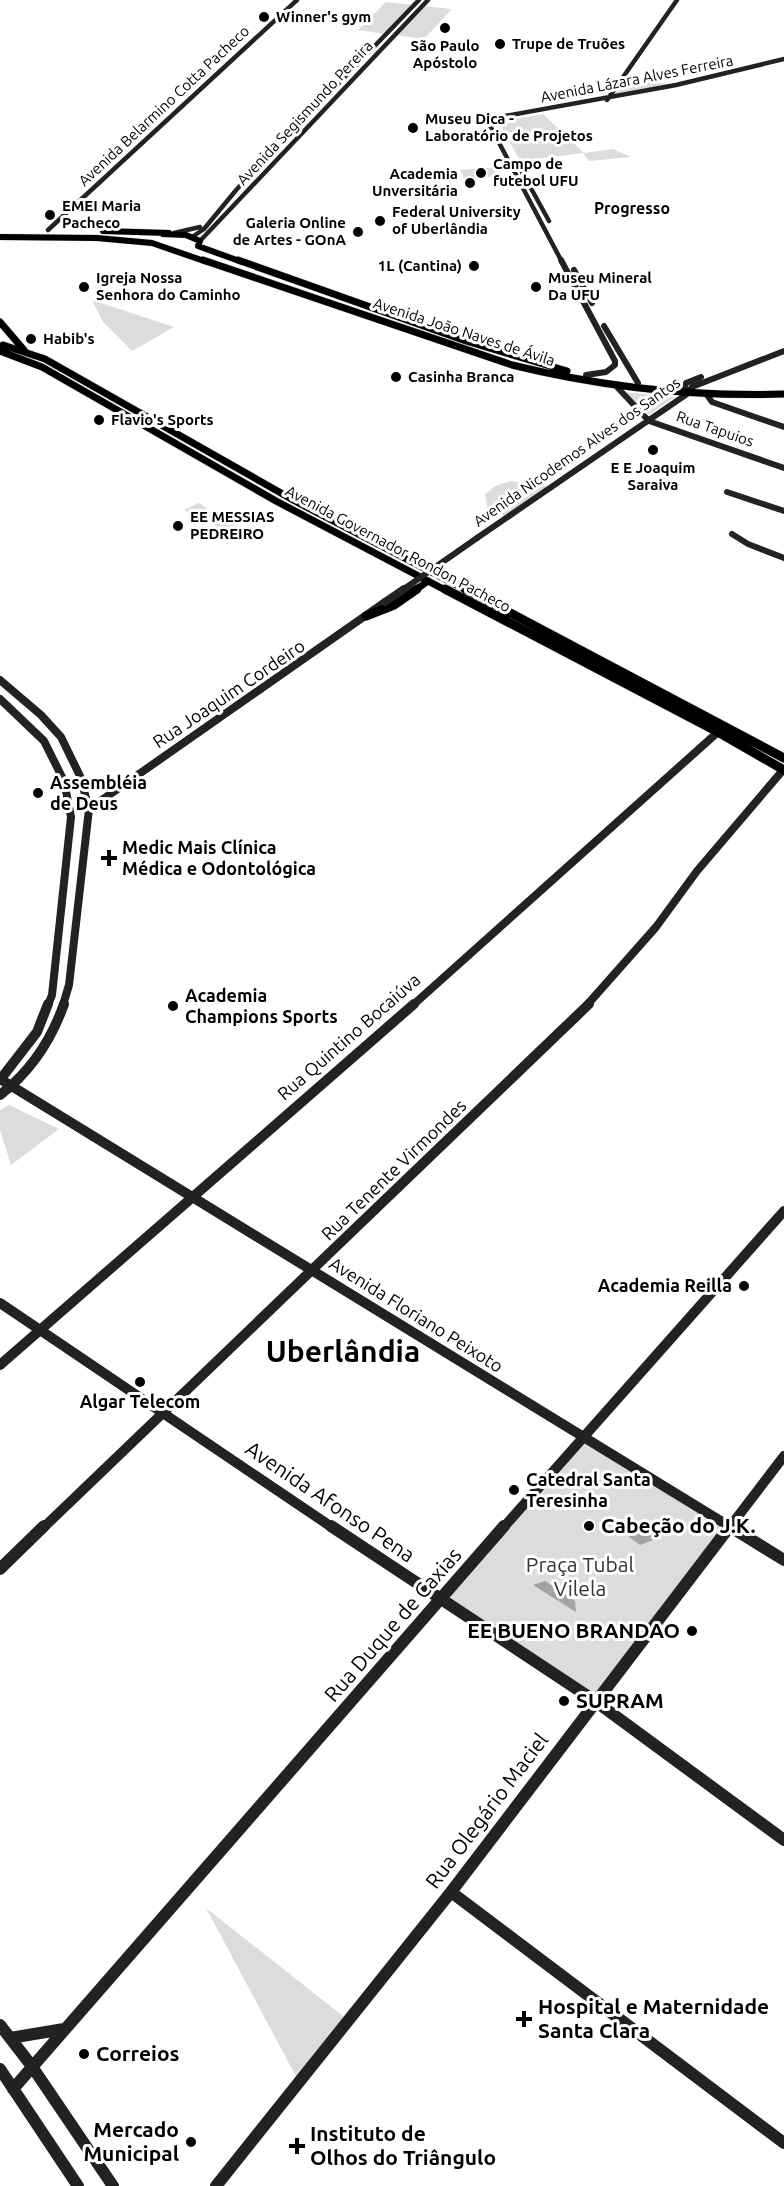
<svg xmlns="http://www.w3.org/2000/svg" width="784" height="2186" font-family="Ubuntu,sans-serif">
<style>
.green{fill:#dcdcdc}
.water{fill:#a3a3a3}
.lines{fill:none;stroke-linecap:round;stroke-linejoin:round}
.primary-far2-casing{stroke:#dbdbdb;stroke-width:7}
.primary-far1-casing{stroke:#dbdbdb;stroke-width:8}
.primary-casing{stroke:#dbdbdb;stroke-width:10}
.secondary-far4{stroke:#222;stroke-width:4.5}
.secondary-far3{stroke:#222;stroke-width:6}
.secondary-far2{stroke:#222;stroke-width:8}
.secondary-far1{stroke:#222;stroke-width:10}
.secondary{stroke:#222;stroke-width:12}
.primary-far2{stroke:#000;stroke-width:6}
.primary-far1{stroke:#000;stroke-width:7}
.primary{stroke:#000;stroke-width:9}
.secondary-bridge-far1{stroke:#222;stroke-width:6}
.secondary-bridge{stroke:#222;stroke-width:8}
.poi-dot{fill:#000;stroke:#fff;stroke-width:2}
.labels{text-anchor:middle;stroke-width:6;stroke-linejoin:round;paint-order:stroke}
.far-poi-label{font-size:15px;font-weight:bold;fill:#000;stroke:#fff;text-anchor:start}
.far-street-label{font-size:15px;fill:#000;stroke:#fff}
.far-neighbourhood-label{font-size:16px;font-weight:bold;fill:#000;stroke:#fff}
.street-label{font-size:18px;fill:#000;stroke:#fff}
.poi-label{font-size:18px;font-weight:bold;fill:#000;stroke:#fff;text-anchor:start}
.near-street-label{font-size:21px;fill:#000;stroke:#fff}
.near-poi-label{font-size:21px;font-weight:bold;fill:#000;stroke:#fff;text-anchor:start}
.near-park-label{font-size:21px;fill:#333;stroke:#fff}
.town-label{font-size:30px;font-weight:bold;fill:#000;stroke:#fff}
</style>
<rect width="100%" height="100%" fill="#fff"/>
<path class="green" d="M386,2l28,3 -29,29 -27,-4z
M422,6l30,3 -28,30 -29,-4z
M622,79l55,6 -71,14z
M543,114l41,39 29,-4 18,8 -42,4 -6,-8 -63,8 -21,-39z
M498,167l5,9 -38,3 -5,-9z
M92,300l82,27 -42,24 -29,-29z
M624,392l51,5 -26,18z
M511,481l37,5 -44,30 -16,-6 -3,-16 10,-8z
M199,503l8,5 -2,2 14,4 -1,4 5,-2 14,8 -14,7 -14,-9 -14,-5 1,-4 -3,2 -9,-5z
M9,1105l50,24 -48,36 -11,-35v-20z
M582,1437l153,91 -140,173 -154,-100z
M206,1908l142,112 -49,62z"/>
<path class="water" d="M645,1521l13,10 1,7 -19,7 -11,-8 -3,-10z
M545,1581l30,20 1,11 -43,-27z"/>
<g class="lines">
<defs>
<path id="primary-far2" d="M103,231l66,2
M163,234l23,1 14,6 -2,5
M0,237l97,1 55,5 55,19
M198,246l44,16"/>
<path id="primary-far1" d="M203,260l309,105c90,22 179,32 272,29
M238,260l228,81 101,30
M0,322l24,28
M3,345l42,14 250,142 173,90
M0,351l42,16 234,134 171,90
M414,591l14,-10"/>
<path id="primary" d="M445,589l273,143 66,38
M465,589l319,169
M366,616l28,-11 23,-16"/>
</defs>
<use href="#primary-far2" class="primary-far2-casing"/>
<use href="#primary-far1" class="primary-far1-casing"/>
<use href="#primary" class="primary-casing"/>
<path class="secondary-far4" d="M607,100l70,-100
M494,118l182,-33 108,-26
M487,120l75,142
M522,172l27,49
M48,230l249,-230
M174,233l26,-6
M192,237l12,-8 33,-40 182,-189
M200,241l228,-241"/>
<path class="secondary-far3" d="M561,260l54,101v4l-9,7 -20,3
M574,270l18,33
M604,326l34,57
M616,386l33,35 135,47
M683,394l3,-11 15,-6
M707,395l5,7 72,25
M727,492l57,19
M732,534l16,10 36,14
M477,538l210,-144 5,-7 92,-36"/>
<path class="secondary-far2" d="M0,680l41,35 20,22 19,39 9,33 -20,176 -6,20
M0,699l44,42 20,40 7,36 -19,178 -4,10
M89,809l296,-207
M413,1005l305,-273
M587,1005l69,-78 41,-56 86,-101"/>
<path class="secondary-far1" d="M0,1079l732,449
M0,1080l37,-48 11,-28
M0,1095c31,-24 51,-54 64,-91
M0,1303l333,225
M0,1365l414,-361
M43,1528l546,-524
M503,1528l281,-317
M729,1528l55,-72"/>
<path class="secondary" d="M331,1526l264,175 189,139
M729,1526l55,34
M0,1569l44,-43
M451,1892l333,251
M0,2025l31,40 82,121
M10,2038l54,-9
M0,2069l78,117
M13,2089l491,-563
M216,2186l235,-294 279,-366"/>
<use href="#primary-far2" class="primary-far2"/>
<use href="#primary-far1" class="primary-far1"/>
<use href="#primary" class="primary"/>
<path class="secondary-bridge-far1" d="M401,591l76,-53"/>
<path class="secondary-bridge" d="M385,602l19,-13"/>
</g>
<g class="poi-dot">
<circle cx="264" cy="17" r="6"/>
<circle cx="445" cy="28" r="6"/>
<circle cx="500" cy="44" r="6"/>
<circle cx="413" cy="128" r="6"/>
<circle cx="481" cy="173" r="6"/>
<circle cx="470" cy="183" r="6"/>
<circle cx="50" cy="215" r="6"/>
<circle cx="380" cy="221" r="6"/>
<circle cx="358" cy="232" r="6"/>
<circle cx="474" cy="266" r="6"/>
<circle cx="84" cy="287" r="6"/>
<circle cx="536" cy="287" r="6"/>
<circle cx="31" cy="339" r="6"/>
<circle cx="396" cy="377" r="6"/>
<circle cx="99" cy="420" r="6"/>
<circle cx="653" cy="450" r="6"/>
<circle cx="178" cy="526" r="6"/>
<circle cx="38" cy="793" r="6"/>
<path d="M106 849h6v6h6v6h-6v6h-6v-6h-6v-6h6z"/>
<circle cx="173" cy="1006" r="6"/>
<circle cx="744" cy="1286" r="6"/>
<circle cx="140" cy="1382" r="6"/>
<circle cx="514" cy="1490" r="6"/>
<circle cx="589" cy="1526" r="6"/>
<circle cx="692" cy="1631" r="6"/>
<circle cx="564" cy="1701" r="6"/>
<path d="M521 2010h6v6h6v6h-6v6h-6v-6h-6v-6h6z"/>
<circle cx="84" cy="2054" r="6"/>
<circle cx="191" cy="2142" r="6"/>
<path d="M294 2137h6v6h6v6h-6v6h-6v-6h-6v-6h6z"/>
</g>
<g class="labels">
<g class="far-poi-label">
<text x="276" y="22">Winner's gym</text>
<text x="512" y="49">Trupe de Truões</text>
<text x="445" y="51" text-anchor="middle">São Paulo<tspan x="445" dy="17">Apóstolo</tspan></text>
<text x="425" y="124">Museu Dica -<tspan x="425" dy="17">Laboratório de Projetos</tspan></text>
<text x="493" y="169">Campo de<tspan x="493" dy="17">futebol UFU</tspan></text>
<text x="458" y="179" text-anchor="end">Academia<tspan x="458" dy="17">Unversitária</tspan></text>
<text x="62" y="211">EMEI Maria<tspan x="62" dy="17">Pacheco</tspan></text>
<text x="392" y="217">Federal University<tspan x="392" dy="17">of Uberlândia</tspan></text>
<text x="346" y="228" text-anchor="end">Galeria Online<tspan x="346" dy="17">de Artes - GOnA</tspan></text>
<text x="462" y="271" text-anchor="end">1L (Cantina)</text>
<text x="96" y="283">Igreja Nossa<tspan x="96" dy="17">Senhora do Caminho</tspan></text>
<text x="548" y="283">Museu Mineral<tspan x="548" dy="17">Da UFU</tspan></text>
<text x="43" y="344">Habib's</text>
<text x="408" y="382">Casinha Branca</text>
<text x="111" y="425">Flavio's Sports</text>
<text x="653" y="473" text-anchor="middle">E E Joaquim<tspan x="653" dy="17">Saraiva</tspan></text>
<text x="190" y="522">EE MESSIAS<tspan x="190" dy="17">PEDREIRO</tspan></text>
</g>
<g class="far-street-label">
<text transform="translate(637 79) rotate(-11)" y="5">Avenida Lázara Alves Ferreira</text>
<text transform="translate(164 106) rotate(-43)" y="5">Avenida Belarmino Cotta Pacheco</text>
<text transform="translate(305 113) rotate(-47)" y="5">Avenida Segismundo Pereira</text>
<text transform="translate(464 332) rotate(18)" y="5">Avenida João Naves de Ávila</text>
<text transform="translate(715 429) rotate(19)" y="5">Rua Tapuios</text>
<text transform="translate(577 452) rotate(-35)" y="5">Avenida Nicodemos Alves dos Santos</text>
<text transform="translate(398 549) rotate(28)" y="5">Avenida Governador Rondon Pacheco</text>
</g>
<g class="far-neighbourhood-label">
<text x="632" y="214">Progresso</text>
</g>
<g class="street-label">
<text transform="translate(229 694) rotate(-34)" y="6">Rua Joaquim Cordeiro</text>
<text transform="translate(349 1037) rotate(-41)" y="6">Rua Quintino Bocaiúva</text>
<text transform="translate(394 1170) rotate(-44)" y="6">Rua Tenente Virmondes</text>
<text transform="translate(416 1315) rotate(32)" y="6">Avenida Floriano Peixoto</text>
</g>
<g class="poi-label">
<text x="50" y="789">Assembléia<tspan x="50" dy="21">de Deus</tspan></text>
<text x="122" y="854">Medic Mais Clínica<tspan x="122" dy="21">Médica e Odontológica</tspan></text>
<text x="185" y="1002">Academia<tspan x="185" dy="21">Champions Sports</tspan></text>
<text x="732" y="1292" text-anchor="end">Academia Reilla</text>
<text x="140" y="1408" text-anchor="middle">Algar Telecom</text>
<text x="526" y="1486">Catedral Santa<tspan x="526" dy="21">Teresinha</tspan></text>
</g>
<g class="near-street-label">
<text transform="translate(330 1502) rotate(34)" y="7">Avenida Afonso Pena</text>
<text transform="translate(393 1625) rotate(-49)" y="7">Rua Duque de Caxias</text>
<text transform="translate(487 1811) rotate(-53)" y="7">Rua Olegário Maciel</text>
</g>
<g class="near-poi-label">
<text x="601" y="1533">Cabeção do J.K.</text>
<text x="680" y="1638" text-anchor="end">EE BUENO BRANDAO</text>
<text x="576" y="1708">SUPRAM</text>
<text x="538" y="2014">Hospital e Maternidade<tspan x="538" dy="24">Santa Clara</tspan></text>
<text x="96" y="2061">Correios</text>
<text x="179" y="2137" text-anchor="end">Mercado<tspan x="179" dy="24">Municipal</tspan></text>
<text x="310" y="2141">Instituto de<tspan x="310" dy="24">Olhos do Triângulo</tspan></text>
</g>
<g class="near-park-label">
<text x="580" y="1572">Praça Tubal<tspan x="580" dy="24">Vilela</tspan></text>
</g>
<g class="town-label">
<text x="343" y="1362">Uberlândia</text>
</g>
</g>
</svg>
